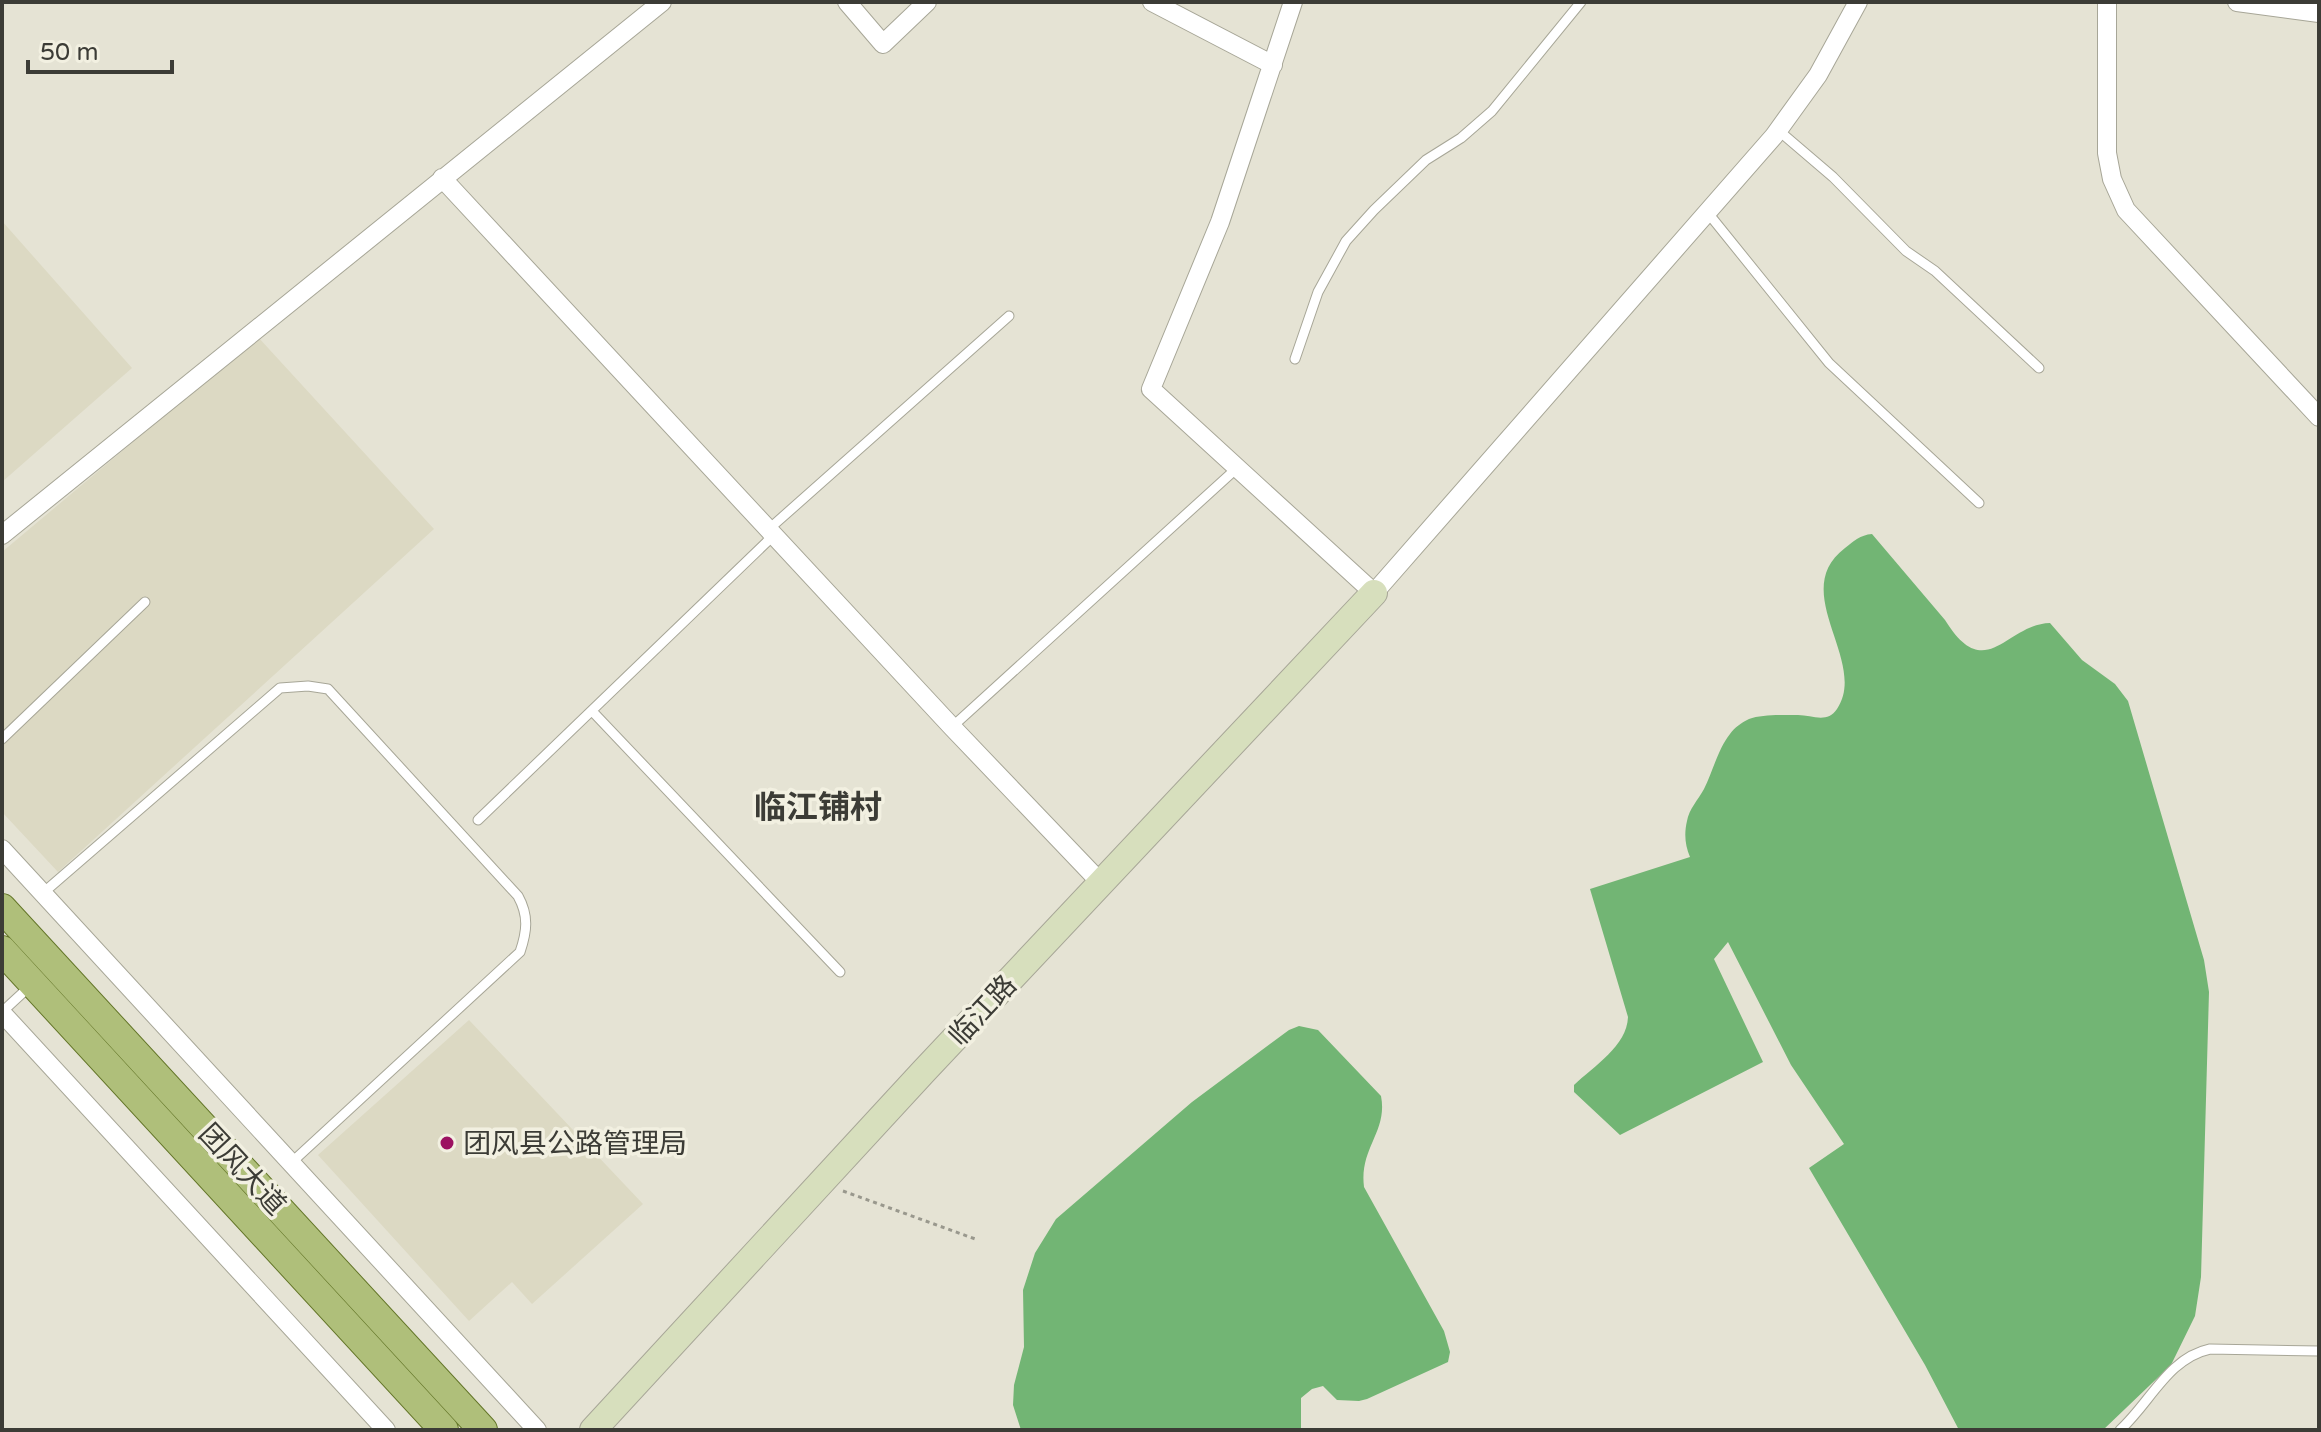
<svg xmlns="http://www.w3.org/2000/svg" width="2321" height="1432" font-family="'Varela Round','Noto Sans SC',sans-serif">
<style>
.built{fill:#dcd9c3}
.water{fill:#72b574}
.lines{fill:none;stroke-linecap:round;stroke-linejoin:round}
.lane-casing{stroke:#a7a697;stroke-width:11}
.street-casing{stroke:#a7a697;stroke-width:20}
.secondary-casing{stroke:#a7a697;stroke-width:28}
.primary-casing{stroke:#647629;stroke-width:30}
.path{stroke:#99988d;stroke-width:3;stroke-dasharray:4 4;stroke-linecap:butt}
.lane{stroke:#fff;stroke-width:9}
.street{stroke:#fff;stroke-width:18}
.secondary{stroke:#d7dfbd;stroke-width:26}
.primary{stroke:#afbf7a;stroke-width:28}
.poi-dot{fill:#9c1261;stroke:#f2f0e1;stroke-width:3}
.labels{text-anchor:middle;stroke-width:7;stroke-linejoin:round;paint-order:stroke}
.street-label{font-size:28px;fill:#3c3c36;stroke:#f2f0e1}
.poi-label{font-size:28px;fill:#3c3c36;stroke:#f2f0e1;text-anchor:start}
.quarter-label{font-size:32px;font-weight:bold;fill:#3c3c36;stroke:#f2f0e1}
</style>
<rect width="100%" height="100%" fill="#e5e3d4"/>
<path class="built" d="M2,221l130,147 -130,114z
M258,337l176,192 -376,343 -56,-60v-260z
M469,1020l174,184 -111,100 -20,-22 -43,39 -151,-166z"/>
<path class="water" d="M1872,534l73,86c41,66 61,4 105,3l32,37 33,24 13,17 76,259 5,32 -8,285 -6,39 -24,49 -68,65h-144l-34,-65 -116,-197 35,-24 -53,-79 -63,-123 -14,17 49,103 -143,73 -46,-43v-7c20,-19 53,-39 54,-68l-38,-128 100,-32c-5,-12 -6,-23 -3,-36 2,-12 11,-21 17,-32 9,-18 14,-40 26,-55 5,-7 11,-11 19,-15 13,-5 35,-4 49,-4 14,0 29,9 39,-6 32,-48 -50,-117 8,-161 9,-7 15,-13 27,-14z
M1299,1026l19,4 63,66c7,36 -22,52 -17,91l80,144 6,21 -2,10 -81,37 -8,2 -22,-1 -14,-14 -11,3 -11,9v32h-280l-8,-25 1,-20 10,-38 -1,-57 12,-37 21,-34 136,-117 97,-72z"/>
<g class="lines">
<defs>
<path id="lane" d="M1778,130l55,47 73,74 29,20 104,97
M1708,213l121,150 150,140
M1295,359l23,-67 28,-51 28,-31 52,-50 35,-22 31,-27 89,-109
M769,529l240,-213
M592,711l248,261
M952,727l285,-259
M2,739l143,-137
M478,820l296,-285
M43,893l237,-205 28,-2 20,3 190,207c11,20 9,35 2,56l-229,211
M2,1012l27,-25
M2120,1430c30,-27 48,-72 90,-81l109,2"/>
<path id="street" d="M847,2l36,42 44,-42
M1152,2l121,63
M1293,2l-73,220 -69,167 223,204 400,-457 44,-61 40,-73
M2107,2v151l5,26 14,31 193,207
M2237,2l82,11
M442,178l510,549 149,156
M2,535l660,-533
M2,849l535,581
M2,1013l384,417"/>
<path id="secondary" d="M593,1430l331,-359 450,-478"/>
<path id="primary" d="M2,908l481,522
M2,950l442,480"/>
</defs>
<use href="#lane" class="lane-casing"/>
<use href="#street" class="street-casing"/>
<use href="#secondary" class="secondary-casing"/>
<use href="#primary" class="primary-casing"/>
<path class="path" d="M843,1191l135,49"/>
<use href="#lane" class="lane"/>
<use href="#street" class="street"/>
<use href="#secondary" class="secondary"/>
<use href="#primary" class="primary"/>
</g>
<circle class="poi-dot" cx="447" cy="1143" r="8"/>
<g class="labels">
<g class="street-label">
<text transform="translate(982 1010) rotate(-47)" y="10">临江路</text>
<text transform="translate(243 1169) rotate(47)" y="10">团风大道</text>
</g>
<g class="poi-label">
<text x="463" y="1153">团风县公路管理局</text>
</g>
<g class="quarter-label">
<text x="818" y="818">临江铺村</text>
</g>
</g>
<rect width="2321" height="1432" fill="none" stroke="#3c3c36" stroke-width="8"/>
<path d="M28 60v12h144v-12" fill="none" stroke="#3c3c36" stroke-width="4"/>
<text x="40" y="60" font-size="24" fill="#3c3c36" stroke="#f2f0e1" stroke-width="6" paint-order="stroke">50 m</text>
</svg>
